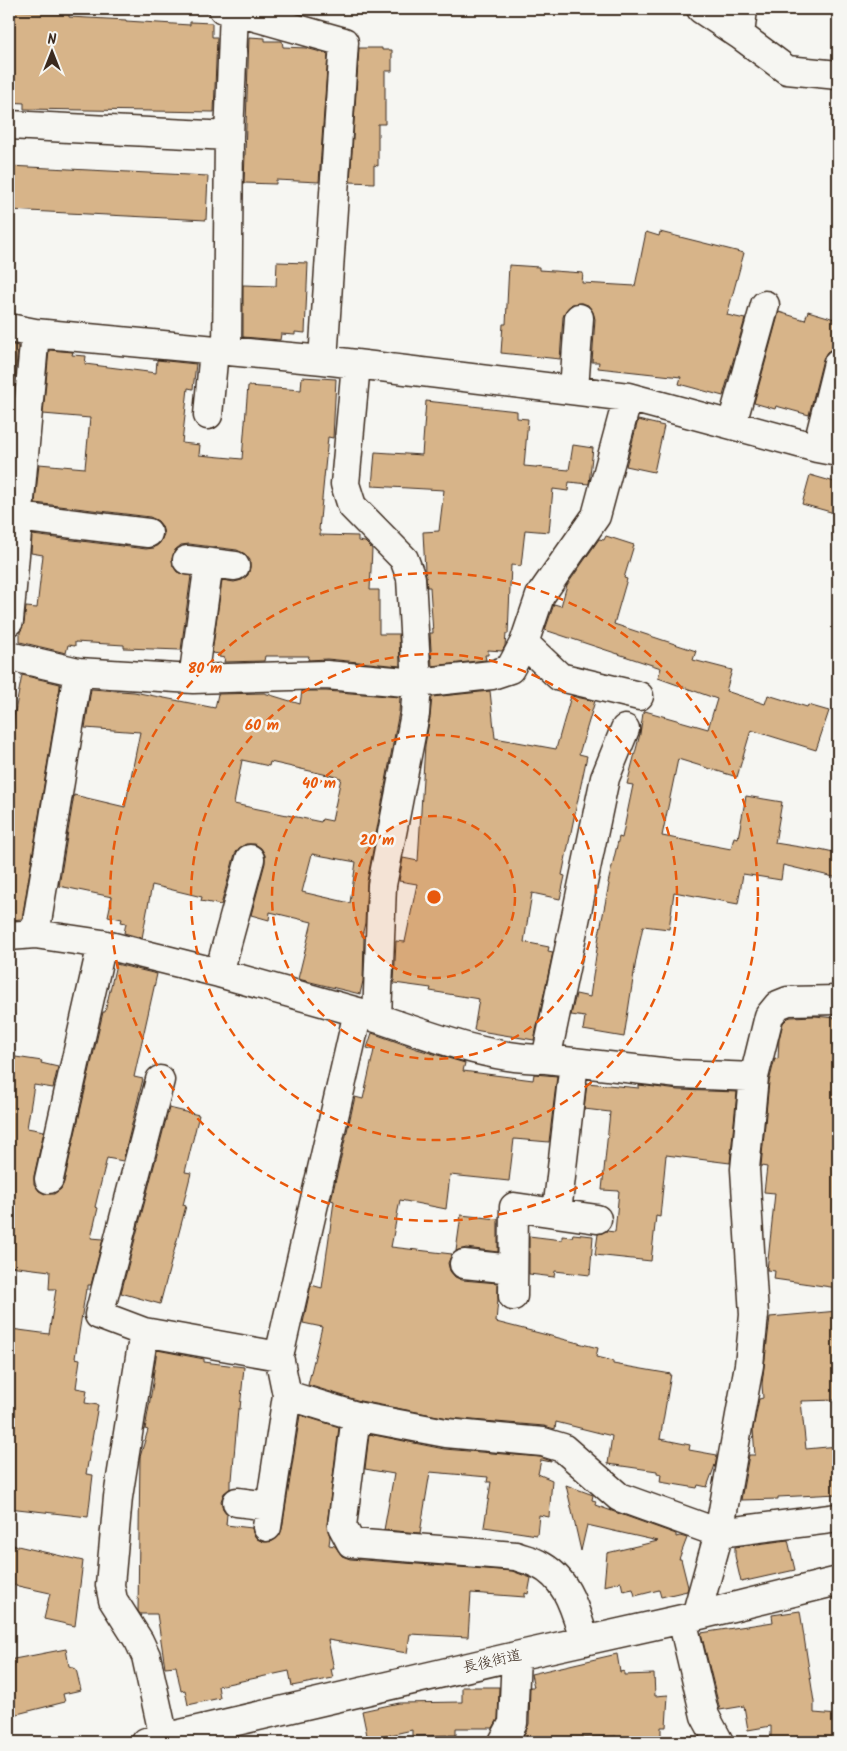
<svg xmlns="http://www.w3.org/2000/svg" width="847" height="1751" font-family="Kalam,'Klee One',sans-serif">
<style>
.building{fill:#d7b489;stroke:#3b2a1e;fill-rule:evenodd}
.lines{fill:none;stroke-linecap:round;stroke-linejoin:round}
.minor-casing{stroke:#3b2a1e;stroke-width:31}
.minor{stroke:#f6f6f2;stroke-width:28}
.ring{fill:none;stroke:#e8590c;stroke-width:2.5;stroke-dasharray:9 6}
.labels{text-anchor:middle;stroke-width:5;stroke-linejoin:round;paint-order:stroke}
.street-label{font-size:15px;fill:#3b2a1e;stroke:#f6f6f2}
.centre{fill:#e8590c;stroke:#f6f6f2;stroke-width:2.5}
.ring-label{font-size:15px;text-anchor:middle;font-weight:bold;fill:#e8590c;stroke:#f6f6f2;stroke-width:5;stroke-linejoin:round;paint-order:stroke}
</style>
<rect width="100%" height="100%" fill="#f6f6f2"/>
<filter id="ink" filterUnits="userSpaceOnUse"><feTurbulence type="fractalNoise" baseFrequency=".02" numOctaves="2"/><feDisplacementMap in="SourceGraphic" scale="10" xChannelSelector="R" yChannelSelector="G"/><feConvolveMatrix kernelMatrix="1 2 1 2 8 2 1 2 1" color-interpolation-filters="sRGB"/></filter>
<g filter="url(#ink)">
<path class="building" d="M9,10l60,4v3l57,3v1l64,4v-3l22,1v14h5l-3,75 -190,-3v-6l-15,-1z
M249,37l16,1v3h17l1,6 23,1 22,6 -9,128 -43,-2v4l-32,-1z
M359,48h23v2h10v21h-7v53h-7v42l-4,-1v18l-24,-1z
M9,166l199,10 -2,44 -197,-10z
M646,232l13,4 1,-4 84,21 -17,62 18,4 -22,77 -44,-12 2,-7 -83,-9 1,-6h-7l3,-43 -2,-7 -5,-7 -7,-2 -9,1 -6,6 -3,7 -3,42 -59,-6 2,-29h3l3,-59 30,2v3l44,3 -1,10 53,3z
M277,262l31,1 -3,70 -10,-1v3l-14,-1 -1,6 -37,-3v-52l33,1z
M808,311l30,9v28h-5l-6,4 -4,7 -14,56 -33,-9 -1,3 -21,-6 25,-91 26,8z
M9,344l9,2 -6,66 -3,-1z
M49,350l24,2 -1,3 14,1 -1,8 71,9 1,-13 39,4 -3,25 -5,-1 -6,55 18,2 -1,10 43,4 6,-73 53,4 1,-13 34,2 -3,59 -5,-1 -9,93h1v5l38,1v5l7,1 7,7 -2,41h9v44h20l1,32 -73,-7 -19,1 1,-4h-44l-1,5 -40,1 1,-4 -6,-1 1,-3 -8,-1 10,-73 12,2 8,-2 6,-5 2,-8v-7l-5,-6 -8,-4 -48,-6 -8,1 -6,5 -3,9 1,7 4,6 14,4 -10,74 -57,-2v-3l-49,-3v4l-7,-1 -2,8 -46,-11v-10l4,-9 2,-16 11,1 6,-53 -12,-2 1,-18 114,14 8,-1 6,-5 4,-9 -2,-8 -4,-5 -8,-4 -115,-14 4,-39 46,4 5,-50 -47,-4z
M426,401l91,10v7l11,1 -4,47 45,4 4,-25 20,3 -4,36 -20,-2 -1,9 -15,-2 -4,43 -24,-2 -4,36 -10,-1 -3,69h-2l-1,12 -3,5 -14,-1v5h-3l1,5 -54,6 -2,-33h3l-3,-46h-3l-2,-16 -2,-39 16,-1 5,-41 -72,-4 3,-34 47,3z
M638,420l26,6 -10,46 -28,-6z
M810,475l28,8v31l-36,-10z
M606,536l28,9 -10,33 3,1 -13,45 82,27 -3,9 39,10 -6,21 39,13 3,-9 39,12 1,-2 21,6 -13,39 -65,-20 -14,47 -59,-18 -16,77 69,13 3,-12 4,1 8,-42 36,6 -7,41 44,7 1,-1 18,4v25l-55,-13 -2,15 -38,-6 -5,30 -64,-12 -5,37 -26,-3 -7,34 -12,77 -41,-7 2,-13 -14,-2 5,-21 14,3 9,-62 10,-51 -1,-1 11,-46 3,1 11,-53 -6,-1 13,-50 3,-21h1l1,-2 63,18 9,-30 -59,-21 3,-10 -116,-38 9,-26 7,2 6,-21 32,-46 5,1z
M22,675l38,9v3l-38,232 -13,1v-177z
M91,689l43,3 81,16 3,-14 46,-1 36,11 2,-13h24l74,6 -1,15 -32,170 -2,41 -3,13h2l-1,45 -3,13 -62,-15 14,-57 -42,-10 -1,8 -18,-5 14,-52v-8l-4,-7 -6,-4h-9l-7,4 -4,6 -14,51 -20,-4 1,-4 -50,-12 -10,53 -18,-5 2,-10 -5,-1 1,-3 -14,-3 4,-19 -53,-11 15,-91 51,12 15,-75 -55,-4zM242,760l27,6 1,-4 71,16 -9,43 -10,-2 -1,3 -87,-18zM312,854l44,8 -6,41 -48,-11z
M490,691l5,47 61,11 15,-53 24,5 -16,53 8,2 -25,119 3,1 -5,23 -28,-6 -8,49 25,5 -1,4 5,1 -19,88 -60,-10 5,-31 -49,-8 1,-3 -37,-5 2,-42 9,1 12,-58 -18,-3 4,-23 15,3 7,-116 5,-28 2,-20z
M116,964l41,10 -23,103 9,2 -20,82 -16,-3 -12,49 3,1 -7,30 12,1 -12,46h-3v4h-2l-11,69 5,1 -4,29 11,2 -2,13 13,2 -12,69 7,1 -5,42 -79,-9v-162l2,-17 38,5 7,-45h-7l1,-18 -41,-5v-210l33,5 -1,2 17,4 -5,21 -19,-3 -7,43 17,3 -10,45v8l5,7 6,3h9l7,-5 3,-7 39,-170h2z
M814,1016l23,2v5h1v265l-64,-9 1,-8 -8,-1 8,-77 -11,-1 3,-25 -6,-1 8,-84 6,-24 3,1 1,-20 4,-16 5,-5 3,-1z
M372,1033l45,16 48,14 -2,8 70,9 1,-6 23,2 -8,66 -35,-3 -5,42 -59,-6 -4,34 -46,-9 -9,47 61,7 -4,9 2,8 5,6 7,3 36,3v16l-2,23 102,26 -2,9 17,4v3l58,10 -11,65 30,6 -1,5 28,5 -2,12v-2l-8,22 -9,-2 -1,3 -37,-6 1,-8 -4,-1v-2l-49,-7 4,-28 -56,-14 -1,7 -11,-3 -96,-8 -88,-17 -52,-16 14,-58 -19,-4 8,-38 11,3 12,-87 -3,-1 24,-103 8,2 11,-49 -7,-2z
M587,1083l52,5v-3l39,5 59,2 -7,71 -64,-8 -6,62 -4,-1 -5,45 -56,-6 3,-21 8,-3 9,1 4,-41 -17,-1 8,-78 -26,-3z
M169,1108l30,7 -14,57 6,1 -8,32 3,1 -26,98 -39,-11z
M461,1215l37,4v33l-32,-4 -10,3z
M573,1234l20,2 -3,39 -35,-4 -1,6 -25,-3v-38l33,4v-4l10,1z
M838,1311v89l-37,1 5,48 32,-3v48l-60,3v2l-37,1 8,-45h6l-2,-26 6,-30 4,-1 -1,-14 8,-67z
M157,1350l47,9v3l40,5 -4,42h-2l-6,71h-2v9l-6,4 -3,8 2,8 4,5 -1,11 26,3 1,5 4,6 7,3 9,-1 6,-5 3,-7 18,-114 39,12 -12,98 3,12 -1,8 6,1 7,10 8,3 162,12 19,7 -3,16 -3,-1v4l-54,-4 -3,44 -58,-3 -3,19 -79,-13 6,29h-3l2,9 -41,8 -3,-15 -71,15 2,12 -32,7 -3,-15 -4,1 -5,-25 -11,1 -8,-53h-17l-2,-3 2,-154 8,-27 -3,-1 9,-52h-1z
M369,1434l75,15 96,8 11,4v1l-10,-2 -3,14 14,6 -3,37 -10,-2 -2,20 -53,-8 7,-45h-4l1,-5 -58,-5 -10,61 -36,-3 10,-56 -29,-5z
M566,1485l27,10 -1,5 4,1 -1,4 81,29v3l4,-1 7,2 -8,21h2l7,28 -1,4 -26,6 -2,-7 -24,6 -2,-7 -10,2 -2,-9 -17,4 3,-33 51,-12 -71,-16 -6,26z
M788,1540l7,30 -54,12 -6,-26v-9z
M9,1544l74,17 -8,65 -31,-7 6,-26 -41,-9z
M800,1611l14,91v11l24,2v27h-67v-16l-23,4 -4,-24 -24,4 -19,-77 72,-11 -1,-7z
M66,1649l3,17 7,3 5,21 -18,4 2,8 -56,14v-56z
M617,1654l3,18 4,-1v4l30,-1 1,22 13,-1 -2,32h-5v15l-45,-2v-4l-59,3v3h-36l8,-18 1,-37h4l-3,-13z
M462,1687h37l-1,32 -5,9h-37v7l-44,1v-6l-44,10 -6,-29 37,-8 63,-1z"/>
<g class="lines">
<defs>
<path id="minor" d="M223,9l11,2 -5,125 -2,215
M701,9l39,26
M743,9l-3,26 47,35 51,5
M234,11l110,31 -21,318
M9,125l220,11
M9,328l26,5 288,27 305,37 189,51 21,4
M356,364l-11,120 7,22 52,53 7,19 6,105 -2,31 -33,171 -5,133
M574,390l5,-72
M208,415l6,-65
M732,424l33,-119
M817,448l21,-85
M18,517l130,16
M187,560l48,6
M9,621l26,-288
M524,643l36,34 79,19
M9,656l69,16 115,7 133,-4 91,8 75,-8 18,-6 14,-26 16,-47 56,-80 32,-119
M193,679l16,-116
M35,934l43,-262
M9,936l26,-2 67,10 117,29 139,39
M219,973l31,-114
M546,1059l133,15 75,3
M160,1080l-61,235 45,17 135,24
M49,1179l53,-235
M557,1212l17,-150
M464,1264l49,5
M513,1296l1,-89 83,12
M144,1332l-26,165 -8,88 3,15 26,41 7,15 18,82
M287,1395l69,21 90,17 97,9 20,6 56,49 100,36 119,-15
M356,1416l-14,110 9,17 165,13c7,3 15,4 22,8 31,15 37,47 47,77
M237,1502l33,4
M267,1527l20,-132 -8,-39 79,-344c62,19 123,47 188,47l59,-281 20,-49
M696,1616l23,-83 30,-168 5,-50 -9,-146 9,-92 15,-61 9,-11 10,-4 50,-1
M682,1619l23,97 14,26
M146,1742l370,-86 180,-40 142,-35
M503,1742l10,-19 3,-67"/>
</defs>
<use href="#minor" class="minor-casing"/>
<use href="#minor" class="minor"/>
</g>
</g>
<circle cx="434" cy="897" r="81" fill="#e8590c" fill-opacity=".12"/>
<g class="ring">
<circle cx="434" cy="897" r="81"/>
<circle cx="434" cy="897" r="162"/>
<circle cx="434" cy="897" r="243"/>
<circle cx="434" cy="897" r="324"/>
</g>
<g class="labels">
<g class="street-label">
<text transform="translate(492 1661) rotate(-13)" y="5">長後街道</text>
</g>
</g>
<circle cx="434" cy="897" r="8" class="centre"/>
<g class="ring-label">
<text x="205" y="673">80 m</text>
<text x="262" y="730">60 m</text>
<text x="319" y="788">40 m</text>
<text x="377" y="845">20 m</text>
</g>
<rect width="847" height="1751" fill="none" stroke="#f6f6f2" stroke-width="30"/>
<rect x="15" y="15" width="817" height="1721" fill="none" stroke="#3b2a1e" stroke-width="2" filter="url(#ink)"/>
<g transform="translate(52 52)" stroke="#f6f6f2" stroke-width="4" paint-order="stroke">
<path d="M0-4L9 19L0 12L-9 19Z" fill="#3b2a1e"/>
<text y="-8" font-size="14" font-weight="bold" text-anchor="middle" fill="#3b2a1e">N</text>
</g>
</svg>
